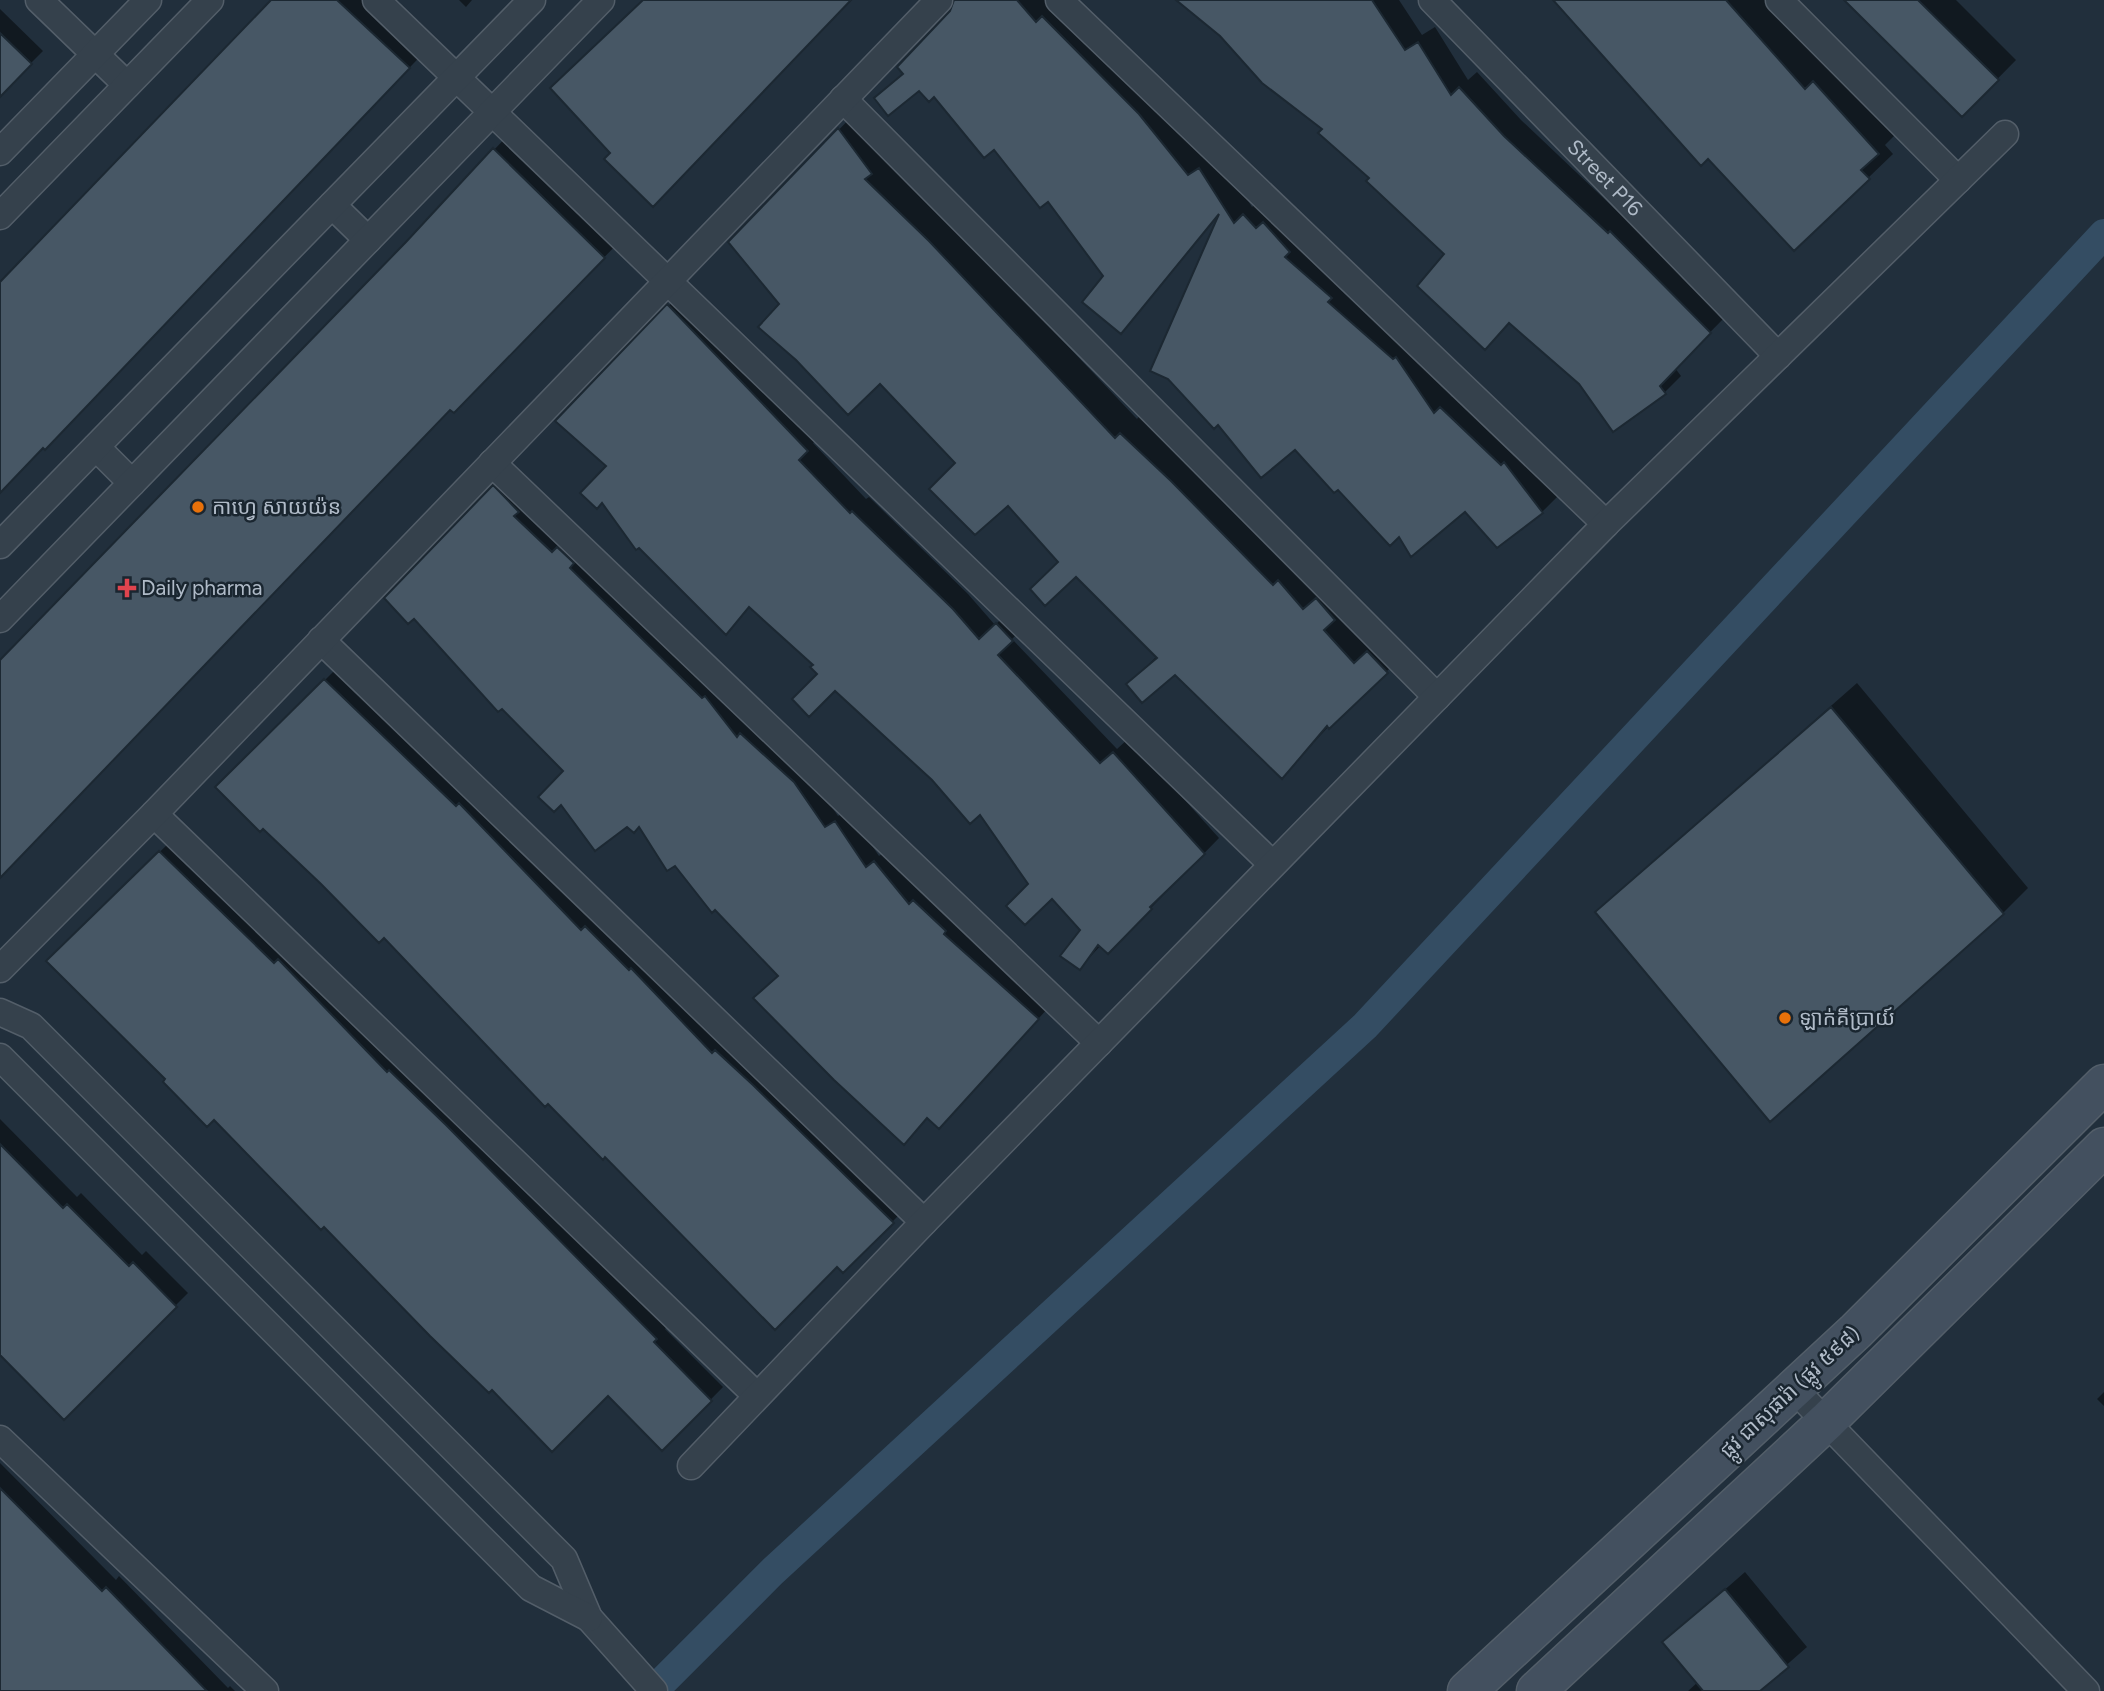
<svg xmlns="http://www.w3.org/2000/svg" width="2104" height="1691" font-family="Figtree,'Noto Sans Khmer',sans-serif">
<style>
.shadow{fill:#0007}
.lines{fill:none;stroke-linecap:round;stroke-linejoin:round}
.canal{stroke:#344d63;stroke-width:30}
.building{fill:#475765;stroke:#1c2832;stroke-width:2}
.minor-casing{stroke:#535e69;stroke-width:29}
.secondary-casing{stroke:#535e69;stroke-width:41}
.minor{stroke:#35414c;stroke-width:26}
.secondary{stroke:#43505f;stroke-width:38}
.food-dot{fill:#e8710a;stroke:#1a2630;stroke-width:2.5}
.health-dot{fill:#e0444e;stroke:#1a2630;stroke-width:2.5}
.labels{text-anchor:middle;stroke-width:5;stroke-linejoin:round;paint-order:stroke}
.street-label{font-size:21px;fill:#b0bbc8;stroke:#1a2630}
.poi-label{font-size:21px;fill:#b0bbc8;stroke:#1a2630;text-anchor:start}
</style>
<rect width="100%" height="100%" fill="#212f3c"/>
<path class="shadow" d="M274,0h116l44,42 -364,381 -70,68v-210z
M459,0h13l-6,7z
M644,0h208l-174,179 -66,-26z
M955,0h94l168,152 35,55 9,-8 153,142 38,56 6,-6 101,104 -17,17 -323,-297 -98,117 -15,-56 -58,-76 -113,-106 -16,-6 -43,10 28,-26 48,-60z
M1179,0h220l23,35 13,-8 33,53 9,-8 44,48 206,195 -52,53 6,8 -17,17 -83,-10 -134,-129 -122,-125z
M1555,0h217l130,128 -17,17 8,9 -25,24z
M1846,0h110l60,60 -54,55z
M0,9l43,42 -43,43z
M859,109l90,112 188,198 4,-5 266,238 -78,74 -47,51 -107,-105 -46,12 28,-28 -149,-152 -51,-41 -77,-81 -99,-78 -51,-62z
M518,125l110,108 -150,153 -27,22 -451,469v-214z
M684,290l138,144 -9,9 53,56 3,-2 99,97 27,31 17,-16 15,15 -15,15 105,110 12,-11 90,100 -111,114 -7,-7 -21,23 2,-38 -30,-33 -22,-13 -49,-71 -48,-34 -183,-173 -24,26 -118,-167 -50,-45z
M506,474l300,295 32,47 10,-6 31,46 8,-6 35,43 4,-4 124,117 -99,108 -23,3 -11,13 -137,-155 -141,-150 -12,-1 -61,-53 -152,-155 -27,-18z
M337,668l568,541 -62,62 -6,-6 -232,-110 -221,-219 -166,-149z
M1857,683l171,205 -25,25 -406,-1z
M172,840l496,485 -3,4 58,58 -61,62 -54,-55 -284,-170 -110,-106 -46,-39 -120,-118z
M0,1119l77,78 4,-4 61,62 4,-4 42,42 -124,124 -64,-63z
M2104,1392v14l-7,-7z
M0,1463l116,117 3,-4 109,112 2,-2 5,5h-235z
M1745,1572l62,75 -50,44h-69l10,-9 -33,-40z"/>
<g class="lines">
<path class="canal" d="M653,1691l119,-119 593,-546 739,-792"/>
</g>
<path class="building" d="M271,0h66l73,68 -365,382 -2,-2 -43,45v-211z
M643,0h208l-198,207 -49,-48 6,-6 -60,-65z
M954,0h63l19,22 6,-6 97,98 49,61 11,-7 35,55 9,-9 13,14 7,-6 27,30 -5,5 47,41 -4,4 65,57 3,-2 38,56 6,-6 61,58 3,-3 39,51 -46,35 -32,-36 -54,45 -12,-20 -9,9 -52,-56 -4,3 -39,-43 -34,28 -43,-53 -4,4 -46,-50 -18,-8 69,-157 -98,120 -39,-32 21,-26 -55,-74 -8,6 -46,-58 -10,8 -50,-61 -5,5 -10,-11 -31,25 -14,-18 29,-24 -6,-7 53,-56z
M1176,0h196l33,50 13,-8 33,53 8,-8 45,49 104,97 2,-2 101,102 -51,53 6,8 -53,38 -34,-48 -70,-61 -24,27 -68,-64 27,-32 -78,-73 3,-3 -51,-45 4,-4 -60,-46 -42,-47z
M1553,0h173l79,89 8,-8 66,73 -18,16 9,9 -76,72 -86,-92 -7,7z
M1844,0h74l81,80 -37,37z
M0,33l32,31 -32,33z
M838,128l34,46 -7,5 64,62 186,197 5,-5 51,48 102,104 5,-5 25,29 13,-11 19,22 -11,10 30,33 13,-12 21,22 -59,56 -2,-3 -45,53 -107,-104 -33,28 -16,-19 31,-26 -81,-81 -31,29 -15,-17 28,-27 -50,-56 -33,29 -46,-46 26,-26 -75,-79 -32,31 -52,-55 -38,-33 21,-23 -51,-62z
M493,148l112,110 -151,155 -4,-3 -450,468v-218l406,-418z
M667,304l141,147 -9,9 51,53 2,-2 101,98 26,30 17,-16 17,18 -15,14 102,108 13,-11 92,102 -55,53 2,2 -44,45 -10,-9 -18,25 -20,-14 20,-26 -28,-31 -27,26 -19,-19 22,-22 -48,-69 -10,9 -38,-44 -97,-89 -26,26 -17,-18 25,-25 -7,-7 3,-2 -64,-58 -23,28 -87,-87 -3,2 -34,-47 -5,6 -17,-16 26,-27 -51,-45z
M493,485l26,27 -5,4 38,36 5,-5 17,16 -4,5 132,130 3,-2 32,41 3,-4 54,49 31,45 10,-6 31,46 8,-6 35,43 4,-4 33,31 -2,3 95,85 -100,110 -12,-11 -23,27 -70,-65 -81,-82 25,-22 -63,-66 -3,3 -37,-47 -8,5 -28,-44 -5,6 -7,-6 -32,24 -34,-46 -7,7 -16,-15 25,-26 -61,-62 -4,3 -84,-93 -6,5 -24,-26z
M324,679l132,127 3,-3 122,127 4,-4 44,44 2,-2 81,85 3,-3 38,35 141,138 -51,50 -6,-6 -62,63 -170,-173 -2,3 -55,-56 -3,3 -161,-169 -5,5 -58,-59 -58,-55 -3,3 -45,-45z
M1831,707l173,207 -234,208 -175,-210z
M159,851l115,112 4,-4 109,113 2,-2 57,55 211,214 -3,3 58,59 -50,50 -54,-55 -56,56 -60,-62 -3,3 -59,-57 -106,-109 -3,3 -107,-110 -7,7 -44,-45 2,-3 -119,-118z
M0,1144l63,64 4,-4 62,62 4,-4 44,45 -113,113 -64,-65z
M0,1488l102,103 4,-4 101,104h-207z
M1725,1589l64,78 -29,24h-57l-41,-49z"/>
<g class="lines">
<defs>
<g id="minor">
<path d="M39,0l88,85"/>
<path d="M376,0l896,864"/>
<path d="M1059,0l547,524"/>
<path id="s1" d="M1432,0l346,356"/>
<path d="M1779,0l179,180"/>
<path d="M843,99l594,598"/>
<path d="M0,152l148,-152"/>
<path d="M332,205l36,35"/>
<path d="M0,216l210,-216"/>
<path d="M96,447l36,36"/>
<path d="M492,463l607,580"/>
<path d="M0,545l532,-545"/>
<path d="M0,619l601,-619"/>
<path d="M321,640l603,582"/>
<path d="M154,814l602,581"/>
<path d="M0,969l154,-155 785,-814"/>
<path d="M0,1012l31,14 533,533 25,59 65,73"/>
<path d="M0,1057l531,531 58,30"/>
<path d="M1794,1389l292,302"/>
<path d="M0,1439l265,252"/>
<path d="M691,1466l233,-244 682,-698 399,-390"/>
</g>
<path id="secondary" d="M1467,1691l389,-360 248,-247
M1536,1691l291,-270 277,-274"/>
</defs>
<use href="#minor" class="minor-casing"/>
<use href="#secondary" class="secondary-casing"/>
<use href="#minor" class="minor"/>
<use href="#secondary" class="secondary"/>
</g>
<g class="food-dot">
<circle cx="198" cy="507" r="7"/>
<circle cx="1785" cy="1018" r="7"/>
</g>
<path class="health-dot" d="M123.5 577.5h7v7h7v7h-7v7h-7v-7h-7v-7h7z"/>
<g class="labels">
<g class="street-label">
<text dy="7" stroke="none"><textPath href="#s1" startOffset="248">Street P16</textPath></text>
<text transform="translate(1790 1392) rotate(-43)" y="7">ផ្លូវ ជាសុផារ៉ា (ផ្លូវ ៥៩៨)</text>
</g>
<g class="poi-label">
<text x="212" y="514">កាហ្វេ សាយយ៉ន</text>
<text x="141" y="595">Daily pharma</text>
<text x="1799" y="1025">ឡាក់គីប្រាយ៍</text>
</g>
</g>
</svg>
